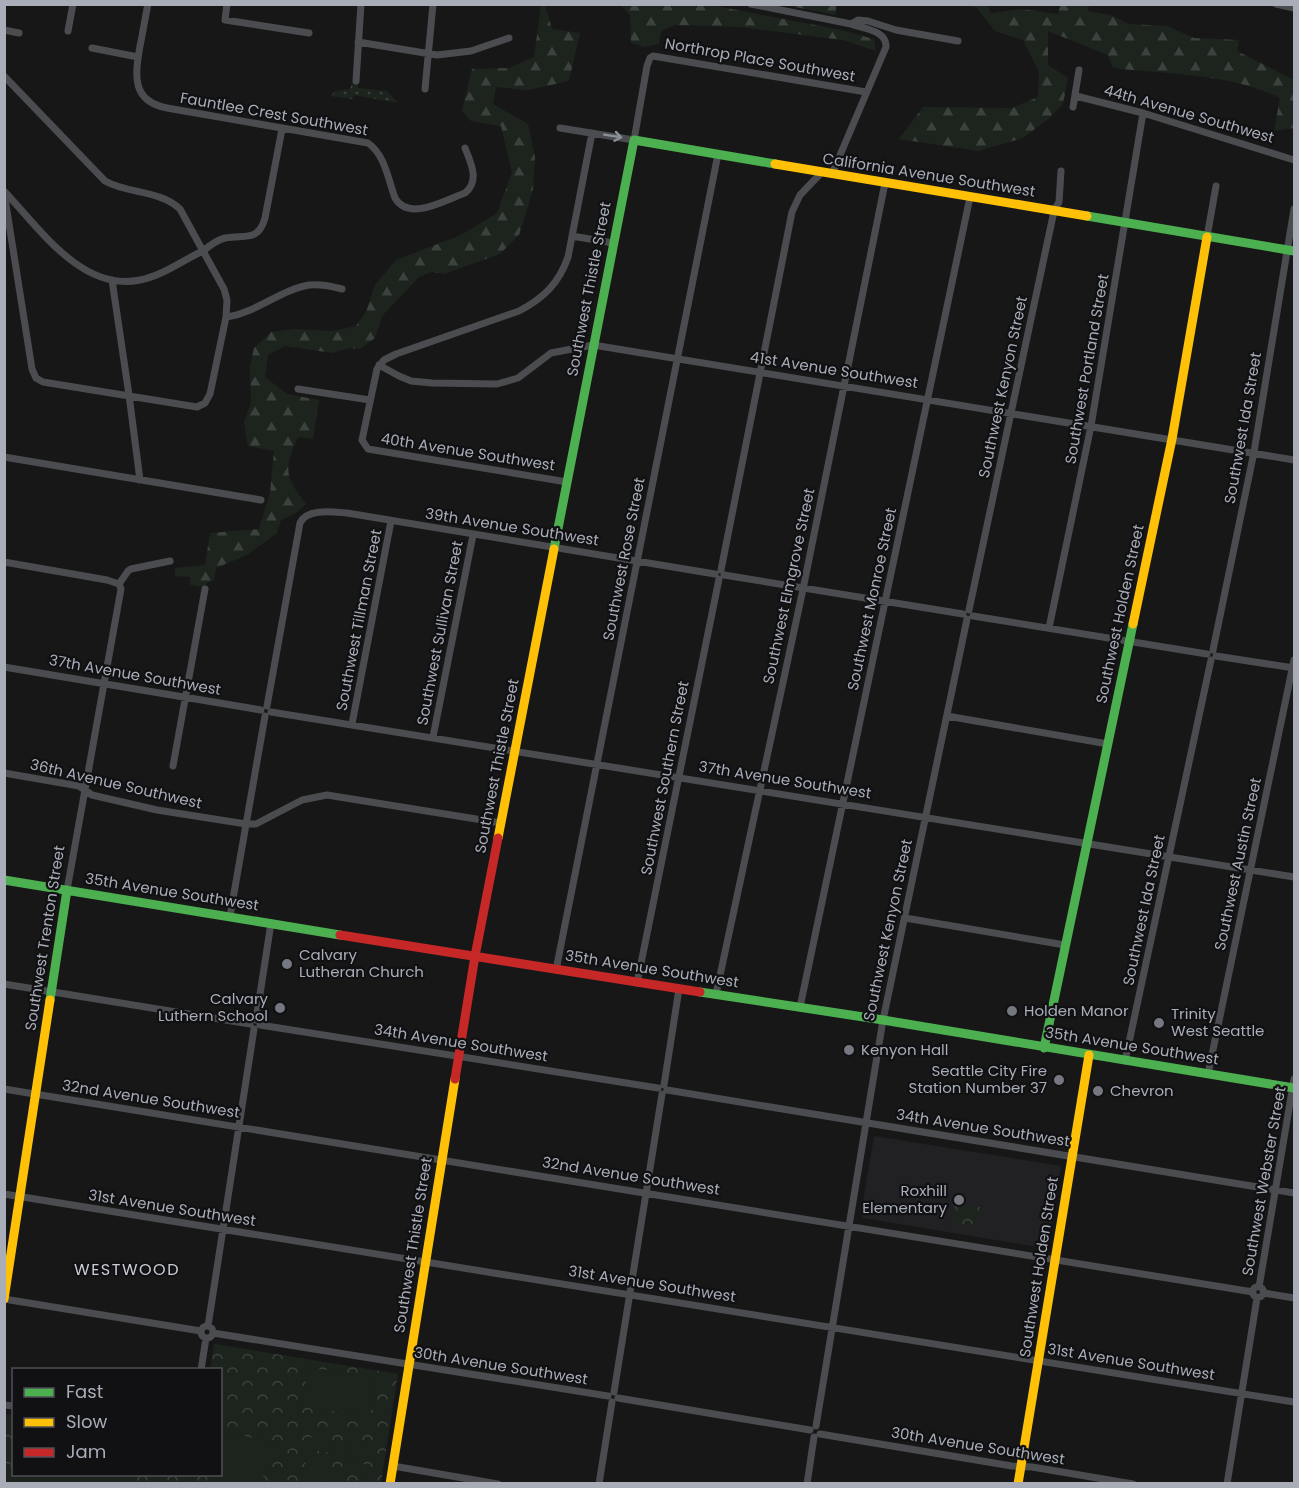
<svg xmlns="http://www.w3.org/2000/svg" width="1299" height="1488" font-family="Poppins,sans-serif">
<style>
.built{fill:#212123}
.grass{fill:url(#grass-dots)}
.forest{fill:url(#forest-firs)}
.park{fill:url(#park-crowns)}
.pitch{fill:#1d241e}
.lines{fill:none;stroke-linecap:round;stroke-linejoin:round}
.street{stroke:#4b4c50;stroke-width:7}
.fast{stroke:#4caf50;stroke-width:9}
.slow{stroke:#ffc107;stroke-width:9}
.jam{stroke:#c62828;stroke-width:9}
.oneway{stroke:#8c9099}
.poi-dot{fill:#757880;stroke:#111113;stroke-width:2}
.labels{text-anchor:middle;stroke-width:4.5;stroke-linejoin:round;paint-order:stroke}
.street-label{font-size:15px;fill:#a8adb8;stroke:#111113}
.poi-label{font-size:15px;fill:#a8adb8;stroke:#111113;text-anchor:start}
.neighbourhood-label{font-size:16px;letter-spacing:1.5px;fill:#c9ccd4;stroke:#111113}
</style>
<defs>
<pattern id="grass-dots" width="8" height="8" patternUnits="userSpaceOnUse" patternTransform="scale(1.5)"><rect width="8" height="8" fill="#1d241e"/><path d="M2 2h.1M6 6h.1" fill="none" stroke="#3b413d" stroke-width="1.8" stroke-linecap="round"/></pattern>
<pattern id="forest-firs" width="22" height="20" patternUnits="userSpaceOnUse" patternTransform="scale(1.5)"><rect width="22" height="20" fill="#1d241e"/><path d="M5 1l3.5 6h-7zM16 11l3.5 6h-7z" fill="#3b413d"/></pattern>
<pattern id="park-crowns" width="20" height="18" patternUnits="userSpaceOnUse" patternTransform="scale(1.5)"><rect width="20" height="18" fill="#1d241e"/><path d="M2 6a3 3 0 1 1 6 0M12 15a3 3 0 1 1 6 0" fill="none" stroke="#3b413d"/></pattern>
</defs>
<rect width="100%" height="100%" fill="#171717"/>
<path class="built" d="M874,1136l187,30 -13,79 -4,3 -181,-30 -2,-4z"/>
<path class="grass" d="M352,83h6v5l29,3 11,12 -44,-8 -2,4 -22,-3 6,-5 14,-2z"/>
<path class="forest" d="M541,5h4l7,24 28,4 -11,48 -41,9 -32,-3 -3,17 35,20 7,33 -2,33 -14,45 -19,19 -56,20 -12,-2 -13,5 -37,39 -7,22 -15,11 -11,-1 -17,5 -47,-7 -17,9 -3,22 22,17 32,6 -6,39 -15,-2c-14,32 -14,39 8,67l-10,9 -15,7 -4,13 -30,22 -31,13 -2,12 -7,3 -2,4 -15,-2v-8l-15,-1v-8l30,-3 5,-32 49,-4 11,-36 4,-42 -26,-5 -4,-24 7,-19 -1,-37 4,-18 17,-16 23,-3 39,2 23,-5 10,-14 9,-27 21,-25 65,-25 36,-22 15,-40 -11,-47 -30,-5 -9,-10 10,-42 37,-1 25,-11z
M621,5h90l130,25 33,9 2,12 -33,-11 -103,-13 -65,-2 -14,6 -2,13 -15,3 -13,-4 -1,-28z
M785,5l52,-1v1l-2,10z
M963,5h24l4,8 31,-4 36,5 2,-9h29l-1,6 23,4 18,9 38,2 27,12 45,2 -2,11 57,29v48l-20,3 6,-33c-47,-24 -113,-24 -167,-30l-5,-13 -60,-24v34l20,13 -5,26 -15,15 -25,19 -45,13 -79,-12 24,-32 89,1 26,-11 1,-25 -16,-32 -28,-9 -19,-24z"/>
<path class="park" d="M955,1203l25,4 -3,20 -25,-5z
M214,1344l184,30 -17,109h-376l-1,-69 9,1 1,59h206v-104l-10,-1z"/>
<path class="pitch" d="M308,1367l68,11 -6,39 -68,-11z
M221,1435l15,3 1,-3 40,7 -5,23 -14,18h-51l1,-8 12,-1z
M309,1437l24,4 -1,12 -25,-4z
M346,1444l25,3 -2,12 -25,-4z
M307,1455l24,4 -2,11 -24,-4z
M13,1457l1,17 109,1 -1,8h-113z
M343,1461l25,4 -2,11 -24,-4z
M304,1472l24,4 -1,7h-25z"/>
<g class="lines">
<path class="street" d="M148,4c-3,14 -5,28 -8,42 -5,29 -9,55 27,62l201,35c17,12 20,36 27,55 14,24 50,2 70,-5 15,-12 6,-30 0,-45
M227,4l-2,16 84,13
M751,4l100,20 7,-4 10,1 28,9 62,11
M1276,4l18,4
M4,30l15,3
M68,31l5,-27
M358,42l79,13 34,-4 38,-13
M92,48l46,9
M4,76l101,105c23,13 55,9 75,28l23,42c-20,9 -41,25 -63,29 -58,12 -100,-51 -136,-89
M356,81l5,-77
M425,89l8,-85
M1076,96l67,17 151,47
M1073,107l6,-37
M560,128l74,12 13,-74 3,-8 3,-2 213,36
M832,174l54,-127c1,-17 -23,-18 -35,-23
M4,192l28,177 4,9 7,4 154,25 8,-4 5,-9 16,-77 1,-17 -3,-11 -21,-38c6,-5 14,-11 22,-13 19,-4 33,5 40,-20l17,-89
M572,236l41,7
M1207,237l9,-51
M112,280l17,115 11,85
M226,317c30,-4 54,-27 83,-32 11,-1 22,1 33,4
M379,365l20,11 12,5 21,2 65,1 21,-6 33,-25 42,-8 701,115
M298,389l72,11
M4,457l257,43
M567,482l-199,-33 -6,-9 15,-71 7,-9 12,-6 123,-43c25,-13 40,-28 49,-54l24,-124
M4,562l103,18 12,4
M721,570l71,-358 8,-17 22,-23
M724,575l239,39
M119,584l9,-13 3,-2 39,-8
M969,610l85,-399 5,-9 2,-31
M973,616l234,38
M1049,628l42,-202 52,-313
M1213,650l41,-198 40,-243
M1216,656l78,12
M4,667l257,43
M267,706l33,-183c7,-15 33,-11 47,-10l368,61
M271,712l1023,165
M947,716l161,28
M352,724l39,-203
M433,737l40,-202
M173,766l32,-177
M4,773l75,13 13,9 65,15 89,14h10l46,-24 25,-5 174,28
M67,890l54,-301 -2,-5
M230,916l35,-200
M905,918l160,27
M556,970l162,-816
M637,983l82,-404
M4,984l246,40
M716,994l86,-400 83,-411
M800,1007l170,-810
M256,1020l15,-97
M260,1025l398,63
M1125,1061l86,-401
M1208,1074l86,-414
M664,1085l15,-96
M4,1089l1249,203
M667,1090l627,103
M4,1194l1290,208
M1252.5 1292a5.5 5.5 0 1 1 11 0a5.5 5.5 0 1 1-11 0Z
M1259,1287l35,-208
M1264,1293l30,5
M4,1299l197,32
M208,1326l46,-297
M201 1332a6 6 0 1 1 12 0a6 6 0 1 1-12 0Z
M213,1333l395,63
M201,1370l5,-32
M614,1392l48,-298
M618,1398l192,32
M4,1405l10,1
M816,1426l67,-406 84,-401
M820,1434l192,32 20,1 101,17
M393,1466l105,18
M599,1484l13,-82
M807,1484l7,-47
M1227,1484l30,-186"/>
<path class="fast" d="M1087,216l207,35
M554,549l80,-409 141,24
M4,880l336,55
M700,992l183,28 411,68
M50,1000l17,-110
M1044,1048l89,-424"/>
<path class="slow" d="M775,164l312,52
M1133,624l39,-185 35,-202
M498,838l56,-289
M4,1299l46,-299
M390,1484l65,-405
M1018,1484l71,-429"/>
<path class="jam" d="M340,935l360,57
M455,1079l20,-123 23,-118"/>
</g>
<defs><path id="oneway-shaft" d="M-6 0H5M1.5-3L5.5 0L1.5 3" fill="none" stroke-width="1.6" stroke-linecap="round" stroke-linejoin="round" transform="scale(1.5)"/></defs>
<use class="oneway" href="#oneway-shaft" transform="translate(613 136) rotate(9)"/>
<g class="poi-dot">
<circle cx="287" cy="964" r="6"/>
<circle cx="280" cy="1008" r="6"/>
<circle cx="1012" cy="1011" r="6"/>
<circle cx="1159" cy="1023" r="6"/>
<circle cx="849" cy="1050" r="6"/>
<circle cx="1059" cy="1080" r="6"/>
<circle cx="1098" cy="1091" r="6"/>
<circle cx="959" cy="1200" r="6"/>
</g>
<g class="labels">
<g class="street-label">
<text transform="translate(760 60) rotate(10)" y="5">Northrop Place Southwest</text>
<text transform="translate(274 114) rotate(10)" y="5">Fauntlee Crest Southwest</text>
<text transform="translate(1189 114) rotate(16)" y="5">44th Avenue Southwest</text>
<text transform="translate(929 175) rotate(9)" y="5">California Avenue Southwest</text>
<text transform="translate(589 289) rotate(-79)" y="5">Southwest Thistle Street</text>
<text transform="translate(1087 369) rotate(-80)" y="5">Southwest Portland Street</text>
<text transform="translate(834 370) rotate(9)" y="5">41st Avenue Southwest</text>
<text transform="translate(1003 387) rotate(-78)" y="5">Southwest Kenyon Street</text>
<text transform="translate(1243 428) rotate(-80)" y="5">Southwest Ida Street</text>
<text transform="translate(468 452) rotate(9)" y="5">40th Avenue Southwest</text>
<text transform="translate(512 527) rotate(9)" y="5">39th Avenue Southwest</text>
<text transform="translate(624 559) rotate(-79)" y="5">Southwest Rose Street</text>
<text transform="translate(789 586) rotate(-78)" y="5">Southwest Elmgrove Street</text>
<text transform="translate(872 599) rotate(-78)" y="5">Southwest Monroe Street</text>
<text transform="translate(1120 614) rotate(-78)" y="5">Southwest Holden Street</text>
<text transform="translate(359 620) rotate(-79)" y="5">Southwest Tillman Street</text>
<text transform="translate(440 633) rotate(-79)" y="5">Southwest Sullivan Street</text>
<text transform="translate(135 675) rotate(10)" y="5">37th Avenue Southwest</text>
<text transform="translate(497 766) rotate(-79)" y="5">Southwest Thistle Street</text>
<text transform="translate(665 778) rotate(-79)" y="5">Southwest Southern Street</text>
<text transform="translate(785 780) rotate(9)" y="5">37th Avenue Southwest</text>
<text transform="translate(116 784) rotate(13)" y="5">36th Avenue Southwest</text>
<text transform="translate(1238 864) rotate(-78)" y="5">Southwest Austin Street</text>
<text transform="translate(172 892) rotate(9)" y="5">35th Avenue Southwest</text>
<text transform="translate(1144 910) rotate(-78)" y="5">Southwest Ida Street</text>
<text transform="translate(888 930) rotate(-78)" y="5">Southwest Kenyon Street</text>
<text transform="translate(45 938) rotate(-81)" y="5">Southwest Trenton Street</text>
<text transform="translate(652 969) rotate(9)" y="5">35th Avenue Southwest</text>
<text transform="translate(461 1043) rotate(9)" y="5">34th Avenue Southwest</text>
<text transform="translate(1132 1046) rotate(9)" y="5">35th Avenue Southwest</text>
<text transform="translate(151 1099) rotate(9)" y="5">32nd Avenue Southwest</text>
<text transform="translate(983 1128) rotate(9)" y="5">34th Avenue Southwest</text>
<text transform="translate(631 1176) rotate(9)" y="5">32nd Avenue Southwest</text>
<text transform="translate(1264 1181) rotate(-80)" y="5">Southwest Webster Street</text>
<text transform="translate(172 1208) rotate(9)" y="5">31st Avenue Southwest</text>
<text transform="translate(413 1245) rotate(-81)" y="5">Southwest Thistle Street</text>
<text transform="translate(1039 1267) rotate(-81)" y="5">Southwest Holden Street</text>
<text transform="translate(652 1284) rotate(9)" y="5">31st Avenue Southwest</text>
<text transform="translate(1131 1362) rotate(9)" y="5">31st Avenue Southwest</text>
<text transform="translate(501 1366) rotate(9)" y="5">30th Avenue Southwest</text>
<text transform="translate(978 1446) rotate(9)" y="5">30th Avenue Southwest</text>
</g>
<g class="poi-label">
<text x="299" y="960">Calvary<tspan x="299" dy="17">Lutheran Church</tspan></text>
<text x="268" y="1004" text-anchor="end">Calvary<tspan x="268" dy="17">Luthern School</tspan></text>
<text x="1024" y="1016">Holden Manor</text>
<text x="1171" y="1019">Trinity<tspan x="1171" dy="17">West Seattle</tspan></text>
<text x="861" y="1055">Kenyon Hall</text>
<text x="1047" y="1076" text-anchor="end">Seattle City Fire<tspan x="1047" dy="17">Station Number 37</tspan></text>
<text x="1110" y="1096">Chevron</text>
<text x="947" y="1196" text-anchor="end">Roxhill<tspan x="947" dy="17">Elementary</tspan></text>
</g>
<g class="neighbourhood-label">
<text x="127" y="1275">WESTWOOD</text>
</g>
</g>
<rect width="1299" height="1488" fill="none" stroke="#a8adb8" stroke-width="12"/>
<rect x="12" y="1368" width="210" height="108" fill="#111113" stroke="#4d4f55" stroke-width="1.5"/>
<rect x="24" y="1388" width="30" height="9" fill="#4caf50" stroke="#4d4f55" stroke-width="1.5"/>
<text x="66" y="1398" font-size="18" fill="#a8adb8">Fast</text>
<rect x="24" y="1418" width="30" height="9" fill="#ffc107" stroke="#4d4f55" stroke-width="1.5"/>
<text x="66" y="1428" font-size="18" fill="#a8adb8">Slow</text>
<rect x="24" y="1448" width="30" height="9" fill="#c62828" stroke="#4d4f55" stroke-width="1.5"/>
<text x="66" y="1458" font-size="18" fill="#a8adb8">Jam</text>
</svg>
